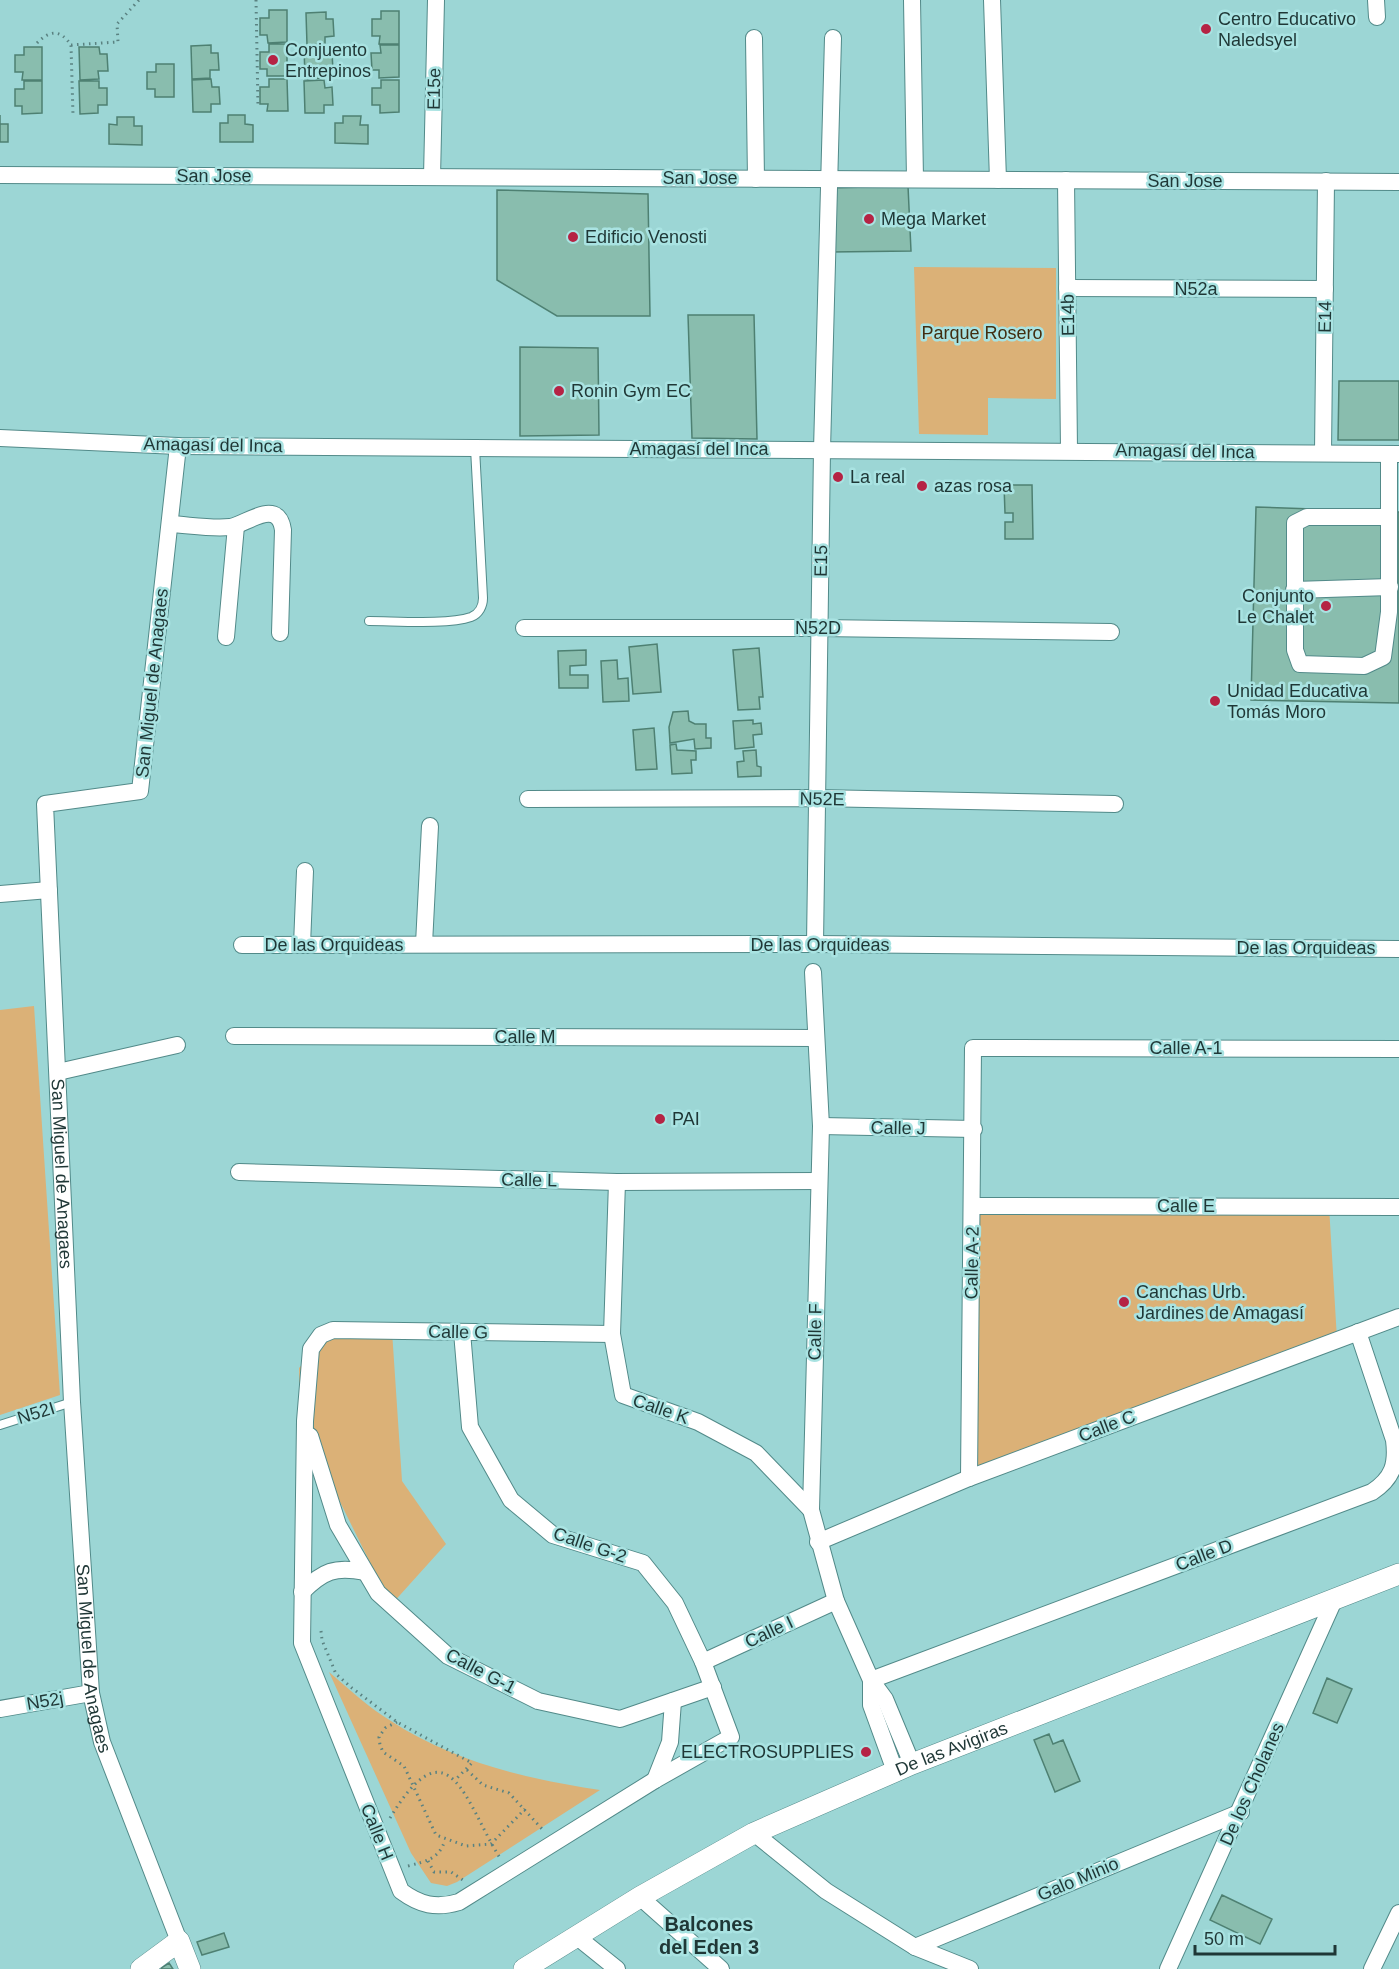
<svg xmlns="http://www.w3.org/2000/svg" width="1399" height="1969" font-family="Arial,sans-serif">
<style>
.green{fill:#dbb177}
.building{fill:#89bdae;stroke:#4e8072;stroke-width:1.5}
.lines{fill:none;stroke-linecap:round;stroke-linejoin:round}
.service-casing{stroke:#528a89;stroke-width:10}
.minor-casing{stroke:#528a89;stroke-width:18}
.tertiary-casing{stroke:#528a89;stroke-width:22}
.path{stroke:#5a8281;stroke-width:3;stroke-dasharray:1.5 4.5;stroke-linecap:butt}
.service{stroke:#fff;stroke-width:8}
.minor{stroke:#fff;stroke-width:16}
.tertiary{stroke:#fff;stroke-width:21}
.poi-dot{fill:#b52344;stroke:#a9e3e2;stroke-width:2}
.labels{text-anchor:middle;stroke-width:5;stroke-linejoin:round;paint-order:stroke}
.poi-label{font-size:18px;fill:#1f3736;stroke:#a9e3e2;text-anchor:start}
.street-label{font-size:18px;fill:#1f3736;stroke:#a9e3e2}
.park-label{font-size:18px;fill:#422e10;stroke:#a9e3e2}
.neighbourhood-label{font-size:20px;font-weight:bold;fill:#1f3736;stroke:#a9e3e2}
</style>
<rect width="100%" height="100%" fill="#9cd6d5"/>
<path class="green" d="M914,267l142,1v131l-68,-1v37l-69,-1z
M34,1006l26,389 -60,20v-405z
M972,1206h357l8,133 -368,139z
M392,1331l10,150 44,63 -55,61 -91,-184 -1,-53 32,-36z
M329,1672c20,17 40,36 62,49 63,41 136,58 209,69l-143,92 -10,4 -16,-3 -20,-30z"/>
<path class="building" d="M269,10h18v32l-19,1 -1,-8h-7v-17h9z
M381,11h18v33h-20l1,-8h-8v-17h9z
M326,12v7h7l1,17 -9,1v7l-18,1 -1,-32z
M269,44h18v32h-20v-7h-7v-17h9z
M211,45v8h7l1,17h-9v8l-18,1 -1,-33z
M324,45l1,8h7l1,17h-10l1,8 -19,1 -1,-33z
M380,45h19v32l-20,1v-8h-7l-1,-17h10z
M24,47h18v33h-20l1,-8h-8v-17h9z
M79,47h20l1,7h7l1,17h-10l1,8 -19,1z
M156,64h18v33h-19v-8h-8v-17h9z
M211,79l1,8h7l1,17h-9v8h-18l-1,-32z
M269,79h18l1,32h-21l1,-7h-8v-17h9z
M324,80l1,8 7,-1 1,18h-9v8h-19l-1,-32z
M381,80h18v32l-19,1v-8h-8v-17h9z
M24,81h18v32l-20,1v-8h-7v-17h9z
M79,81h20v7h8v17h-9v8l-18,1z
M0,115v9h8v18h-8z
M228,115h17v9l8,1v17h-33v-19h8z
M343,116h18l-1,9h8v19l-33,-1v-20h8z
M117,117h17v9h8v19l-33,-1v-20l8,1z
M908,186l3,65 -81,1 -2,-64z
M497,190l151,4 2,122h-93l-60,-36z
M688,315h66l3,124 -65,-1z
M520,347l78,1 1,87 -79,1z
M1339,381h60v59h-61z
M1004,485h28l1,54h-28v-17h8v-9h-8z
M1256,507l143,5v191l-148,-3z
M657,644l4,48 -28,2 -4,-47z
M759,648l4,49h-4l1,12 -22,1 -5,-60z
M586,650v15l-16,1v9h18v13h-29l-1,-37z
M617,660l1,19 10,-1 1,23 -26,1 -2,-41z
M688,711l1,10 6,3h11v14h5v10l-16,1 -1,-10 -24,4 -1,-16 4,-15z
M753,720v4l8,-1 1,11 -9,1 1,12 -19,2 -2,-28z
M654,728l3,41 -21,1 -3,-40z
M676,744l1,6 19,1v9h-5l1,13 -20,1 -2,-29z
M756,750l1,16 4,1v9l-23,1 -1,-15 7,-1 -1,-10z
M1327,1678l25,11 -15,34 -24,-10z
M1049,1734l4,10 10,-4 17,41 -25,11 -21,-52z
M1222,1895l50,24 -12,25 -50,-24z
M224,1933l5,14 -27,8 -5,-13z
M169,1963l4,6h-11l-1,-1z"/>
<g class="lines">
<defs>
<path id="service" d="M369,621c27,0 79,4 102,-4 8,-3 12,-11 12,-19l-8,-150
M0,1425l72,-23"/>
<g id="minor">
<path d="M912,0l3,179"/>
<path d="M992,0l6,180"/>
<path d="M1376,0l1,17"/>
<path d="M754,38l2,141"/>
<path d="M0,175l1399,7"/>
<path d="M432,177l4,-177"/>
<path d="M1066,180l3,270"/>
<path d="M1067,288l258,1"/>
<path d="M0,438l178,8 1221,8"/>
<path id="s1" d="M178,446l-38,345 -95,13 27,598 19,291 11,49 77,199"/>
<path d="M1323,453l3,-272"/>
<path d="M1389,454v158l-6,45 -19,9 -64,-2 -5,-14v-127l12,-6h82"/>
<path d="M170,524c19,1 41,5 60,3 14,-1 48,-31 53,3l-3,103"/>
<path d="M1294,590l96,-3"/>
<path d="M524,628h296l291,4"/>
<path d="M226,637l10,-111"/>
<path d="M528,799l289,-1 298,6"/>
<path d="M0,894l49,-4"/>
<path d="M424,944l6,-118"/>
<path d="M815,944l7,-494 11,-412"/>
<path d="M242,945l573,-1 584,5"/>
<path d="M302,945l3,-74"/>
<path d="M813,972l8,154 -10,384 25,91 35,79 14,19 27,65"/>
<path d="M234,1036l581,2"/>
<path d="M58,1072l119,-27"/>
<path d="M821,1126l153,3"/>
<path d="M239,1172l378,10 202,-1"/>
<path d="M617,1182l-5,152 11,61 75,27 58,31 55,57"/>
<path d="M972,1206l427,1"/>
<path d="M462,1332l8,95 41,73 42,35 90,28 32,40 28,59 28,75 -76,43 -196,122c-23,7 -39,3 -58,-11l-99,-248 3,-222 6,-72 10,-14 12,-5 279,4"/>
<path d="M310,1436l28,89 40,68 70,63 90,45 82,18 93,-32"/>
<path d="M969,1478l4,-430 426,1"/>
<path d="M818,1542l151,-64 430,-161"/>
<path d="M302,1592c21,-21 33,-26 63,-20"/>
<path d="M703,1662l133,-61"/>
<path d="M871,1680l501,-188c21,-14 25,-28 22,-52l-36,-108"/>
<path d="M871,1680v25l24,66"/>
<path d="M0,1709l91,-16"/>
<path d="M655,1780l15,-38 3,-41"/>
<path d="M754,1833l72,58 89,56 55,22"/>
<path d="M640,1897l81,72"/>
<path d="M576,1936l41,33"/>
<path d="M915,1947l326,-135"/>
<path d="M1168,1969l167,-371"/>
<path d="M1372,1969l27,-56"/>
</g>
<g id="tertiary">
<path d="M141,1969l38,-28 11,28"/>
<path id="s2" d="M524,1969l116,-72 114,-64 158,-69 487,-190"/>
</g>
</defs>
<use href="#service" class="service-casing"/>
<use href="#minor" class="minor-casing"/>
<use href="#tertiary" class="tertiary-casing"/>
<path class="path" d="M256,0l2,106
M37,43c13,-13 23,-14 34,2l2,70
M71,45l47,-3 -1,-18 22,-24
M321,1631l1,9 14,34 16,14 45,34 75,41 -16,16
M397,1722l-12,6 -6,9 1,8 3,7 21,14 32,69 30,11 25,-2 34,-35
M467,1770l16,15 26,8 34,37
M390,1818c59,-98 75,-16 110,40
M428,1861l6,11h17l12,8
M408,1866c19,-5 31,-7 37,-26"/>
<use href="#service" class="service"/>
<use href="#minor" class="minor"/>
<use href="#tertiary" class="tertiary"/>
</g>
<g class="poi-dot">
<circle cx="1206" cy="29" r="6"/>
<circle cx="273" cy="60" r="6"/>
<circle cx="869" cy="219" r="6"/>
<circle cx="573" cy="237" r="6"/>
<circle cx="559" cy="391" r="6"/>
<circle cx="838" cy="477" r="6"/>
<circle cx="922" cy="486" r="6"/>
<circle cx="1326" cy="606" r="6"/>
<circle cx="1215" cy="701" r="6"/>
<circle cx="660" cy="1119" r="6"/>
<circle cx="1124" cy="1302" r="6"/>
<circle cx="866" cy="1752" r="6"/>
</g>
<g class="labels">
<g class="poi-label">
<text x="1218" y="25">Centro Educativo<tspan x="1218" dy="21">Naledsyel</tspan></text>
<text x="285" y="56">Conjuento<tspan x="285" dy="21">Entrepinos</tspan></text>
<text x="881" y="225">Mega Market</text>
<text x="585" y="243">Edificio Venosti</text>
<text x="571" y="397">Ronin Gym EC</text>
<text x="850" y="483">La real</text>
<text x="934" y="492">azas rosa</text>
<text x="1314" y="602" text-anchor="end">Conjunto<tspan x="1314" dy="21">Le Chalet</tspan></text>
<text x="1227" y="697">Unidad Educativa<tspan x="1227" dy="21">Tomás Moro</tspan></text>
<text x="672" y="1125">PAI</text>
<text x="1136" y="1298">Canchas Urb.<tspan x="1136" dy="21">Jardines de Amagasí</tspan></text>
<text x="854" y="1758" text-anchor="end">ELECTROSUPPLIES</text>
</g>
<g class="street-label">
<text transform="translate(434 89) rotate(-89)" y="6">E15e</text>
<text x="214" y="182">San Jose</text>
<text x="700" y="184">San Jose</text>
<text x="1185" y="187">San Jose</text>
<text x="1196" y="295">N52a</text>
<text transform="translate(1068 315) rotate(-91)" y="6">E14b</text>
<text transform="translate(1325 317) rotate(-89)" y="6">E14</text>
<text transform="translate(213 445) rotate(1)" y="6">Amagasí del Inca</text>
<text x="699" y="455">Amagasí del Inca</text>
<text transform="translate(1185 451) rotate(1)" y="6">Amagasí del Inca</text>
<text transform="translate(821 561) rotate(-89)" y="6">E15</text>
<text x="818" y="634">N52D</text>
<text transform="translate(152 683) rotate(-84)" y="6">San Miguel de Anagaes</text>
<text transform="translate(822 799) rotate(1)" y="6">N52E</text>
<text x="334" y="951">De las Orquideas</text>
<text x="820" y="951">De las Orquideas</text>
<text x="1306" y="954">De las Orquideas</text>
<text x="525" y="1043">Calle M</text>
<text x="1186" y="1054">Calle A-1</text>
<text transform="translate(898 1128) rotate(1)" y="6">Calle J</text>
<text dy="6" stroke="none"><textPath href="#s1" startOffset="813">San Miguel de Anagaes</textPath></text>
<text transform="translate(529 1180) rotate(1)" y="6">Calle L</text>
<text x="1186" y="1212">Calle E</text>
<text transform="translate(972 1263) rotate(-89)" y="6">Calle A-2</text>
<text transform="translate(458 1332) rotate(1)" y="6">Calle G</text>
<text transform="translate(815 1332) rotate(-89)" y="6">Calle F</text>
<text transform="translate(661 1409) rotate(19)" y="6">Calle K</text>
<text transform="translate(36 1413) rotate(-17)" y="6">N52I</text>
<text transform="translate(1107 1426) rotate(-21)" y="6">Calle C</text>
<text transform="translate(590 1545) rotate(19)" y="6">Calle G-2</text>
<text transform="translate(1204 1555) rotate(-21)" y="6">Calle D</text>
<text transform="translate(769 1632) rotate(-25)" y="6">Calle I</text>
<text dy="6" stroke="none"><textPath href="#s1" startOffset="1299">San Miguel de Anagaes</textPath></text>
<text transform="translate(481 1671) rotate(28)" y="6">Calle G-1</text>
<text transform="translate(45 1701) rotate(-10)" y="6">N52j</text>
<text dy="6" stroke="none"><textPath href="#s2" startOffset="482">De las Avigiras</textPath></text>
<text transform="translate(1252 1784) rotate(-66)" y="6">De los Cholanes</text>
<text transform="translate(377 1832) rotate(68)" y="6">Calle H</text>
<text transform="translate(1078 1879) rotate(-23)" y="6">Galo Minio</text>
</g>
<g class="park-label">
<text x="982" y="339">Parque Rosero</text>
</g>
<g class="neighbourhood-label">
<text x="709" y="1931">Balcones<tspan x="709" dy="23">del Eden 3</tspan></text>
</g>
</g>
<path d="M1195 1945v9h140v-9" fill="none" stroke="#1f3736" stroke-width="3"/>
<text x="1204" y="1945" font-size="18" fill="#1f3736" stroke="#a9e3e2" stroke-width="4.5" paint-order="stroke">50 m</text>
</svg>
